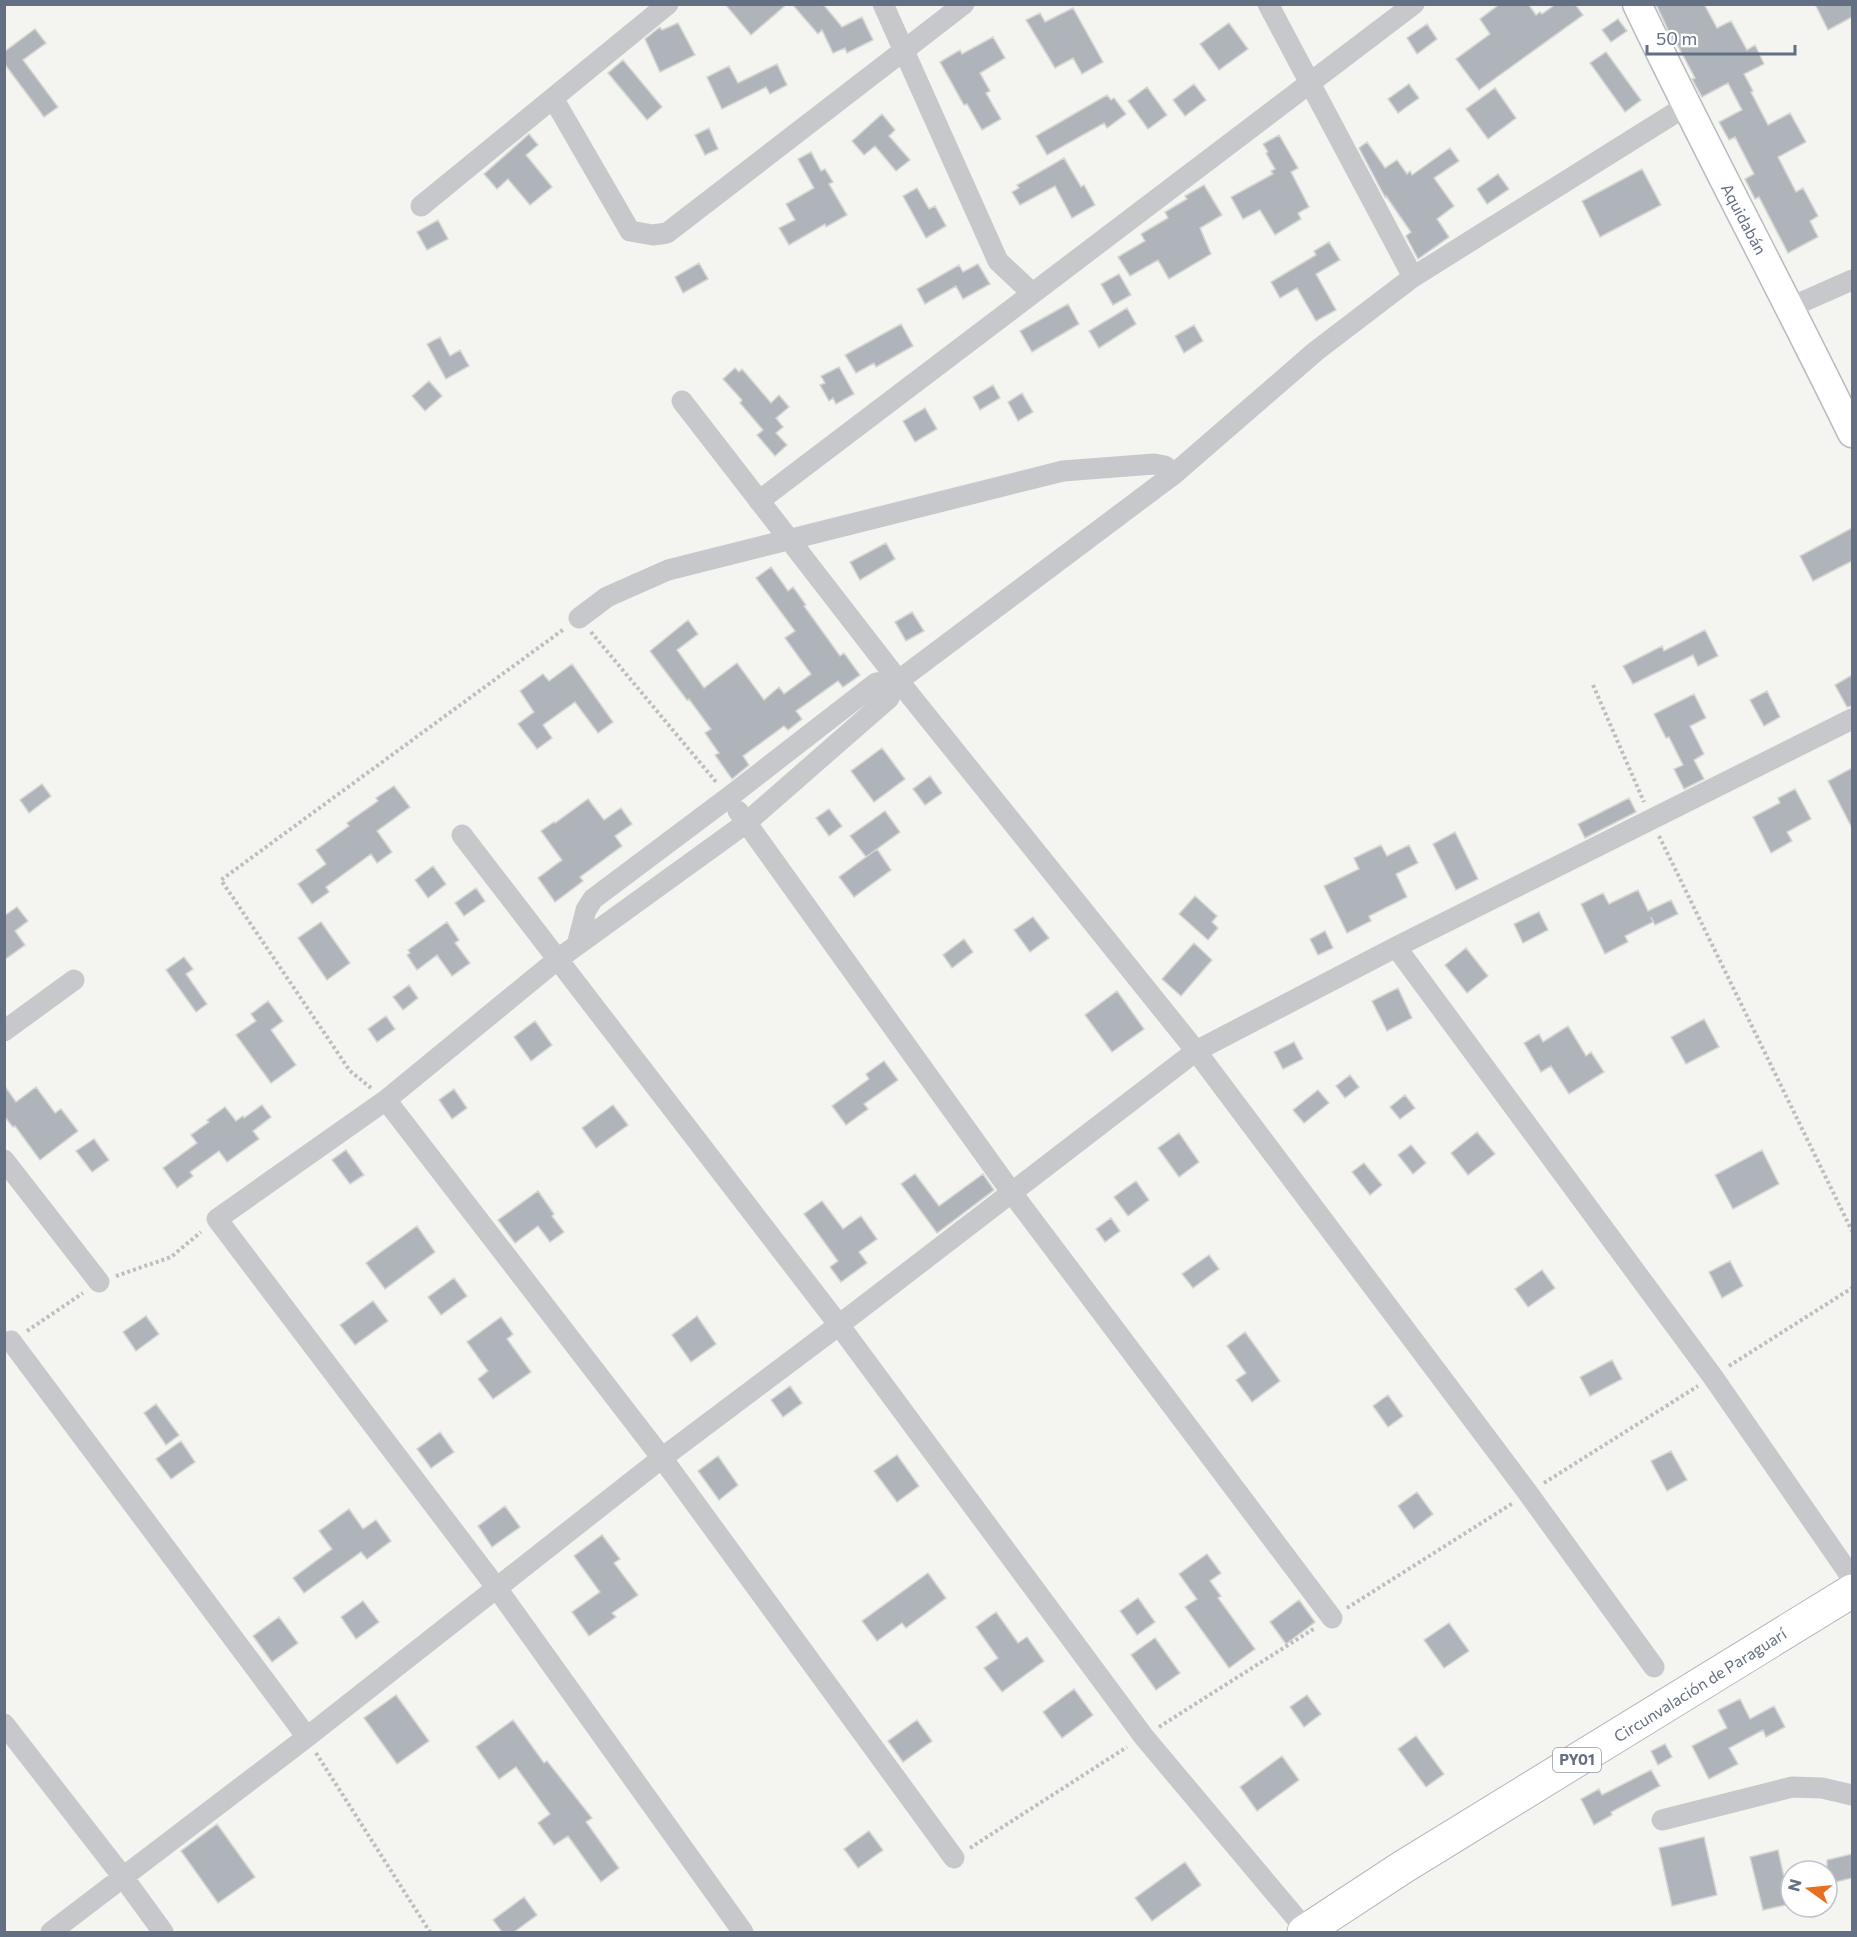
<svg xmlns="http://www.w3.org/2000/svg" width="1857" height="1937" font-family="Commissioner,sans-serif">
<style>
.building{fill:#afb4ba;stroke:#d5d6d3;stroke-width:1.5}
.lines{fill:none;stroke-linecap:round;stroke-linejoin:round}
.secondary-casing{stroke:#b8bbc0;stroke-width:31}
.highway-casing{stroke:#b6b8bb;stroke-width:35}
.path{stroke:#bdbec0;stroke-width:4;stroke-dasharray:3 3;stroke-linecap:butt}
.street{stroke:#c6c8cc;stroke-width:21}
.secondary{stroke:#fff;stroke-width:28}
.highway{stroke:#fff;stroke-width:33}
.labels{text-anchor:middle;stroke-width:6;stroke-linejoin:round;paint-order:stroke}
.shield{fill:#fff;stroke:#929aa8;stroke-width:1.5}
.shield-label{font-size:15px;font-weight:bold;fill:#636f82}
.street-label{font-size:16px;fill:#636f82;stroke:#fff}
</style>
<rect width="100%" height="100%" fill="#f4f5f0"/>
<path class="building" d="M725,4h62l-36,31z
M792,4h31l19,23 20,-10 11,23 -26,13 -2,-5 -12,5 -11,-23 -4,4z
M1500,4h28l8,11 4,-3 2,2 14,-10h19l8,11 -104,75 -23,-31 34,-25 -10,-15z
M1656,4h48l13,24 14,-7 16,29 8,-5 9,19 -20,10 9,17 -2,1 17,33 22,-12 16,29 -28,15 18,35 7,-4 15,28 -8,5 8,16 -30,16 -29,-56 -4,2 -10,-20 9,-5 -19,-37 -6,3 -10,-18 23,-12 -14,-27 -26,14 -10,-18 3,-1 -18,-34 -2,1z
M1815,4h37v13l-24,13z
M1073,8l30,54 -21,12 -9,-16 -18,10 -29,-48 14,-7 5,9z
M1618,19l9,12 -16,11 -9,-12z
M678,23l17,32 -35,17 -15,-33 15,-12 2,3z
M1229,23l19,26 -29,21 -19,-26z
M1427,24l10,15 -20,15 -10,-16z
M35,29l11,14 -23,17 35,47 -14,10 -40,-54v-11z
M993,37l12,21 -25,15 10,18 -4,2 15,26 -19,11 -15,-26 -3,1 -24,-43 20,-12 2,4z
M1606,52l35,48 -16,12 -35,-49z
M623,60l39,47 -15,13 -39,-47z
M777,64l10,21 -17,9 -4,-7 -44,22 -15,-32 22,-11 9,17z
M1194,84l12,16 -21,16 -12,-16z
M1409,84l10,14 -21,15 -10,-14z
M1147,87l20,28 -19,14 -20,-28z
M1495,88l21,30 -28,21 -22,-30z
M1107,95l4,5 3,-2 12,16 -19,14 -3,-5 -57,32 -11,-19z
M882,114l13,16 -6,6 21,24 -14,11 -21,-25 -11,9 -12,-14z
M709,128l9,21 -13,6 -10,-20z
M529,134l9,11 -12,10 26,32 -22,18 -22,-26 -11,10 -13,-15z
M1279,135l19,33 -7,4 18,35 -11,6 3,6 -26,16 -15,-25 -17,9 -12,-22 42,-23 -2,-3 4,-2 -9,-16 2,-1 -5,-8z
M1367,142l18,26 12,-8 10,14 3,-3 2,4 38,-27 9,13 -25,17 20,28 -17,13 12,18 -31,22 -12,-23 5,-4 -25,-36 -1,1 -26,-49z
M811,152l10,19 4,-2 8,13 -4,2 18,31 -21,12 -1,-3 -36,21 -10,-17 16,-8 -9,-16 28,-16 -16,-29z
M1064,158l17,29 3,-2 11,20 -23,13 -17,-32 -35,19 -8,-13 7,-4 -2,-3z
M1642,169l19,36 -61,32 -18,-36z
M1498,174l11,15 -22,15 -10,-15z
M1204,185l18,30 -22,13 11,26 -42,25 -11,-19 -28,16 -12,-19 27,-16 -4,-7 27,-16 -3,-6 22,-13 -2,-3z
M917,188l12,21 6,-3 11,20 -20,12 -23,-42z
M438,220l10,19 -21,11 -10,-18z
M1329,242l11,18 -24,14 20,36 -20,11 -19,-33 -17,10 -9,-16 45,-27 -2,-4z
M699,263l9,16 -25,14 -8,-16z
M978,264l12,20 -27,15 -7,-13 -31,18 -8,-15 42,-24 4,7z
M1119,274l12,21 -18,10 -12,-21z
M1068,304l11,20 -47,28 -12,-21z
M1127,308l9,16 -37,24 -10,-17z
M901,324l12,22 -37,21 -2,-4 -18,10 -11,-18z
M1194,325l9,16 -19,12 -9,-17z
M440,337l10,19 10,-6 9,16 -23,13 -19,-35z
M839,367l15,27 -18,10 -3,-6 -4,3 -9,-16 5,-2 -4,-7z
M735,368l4,4 3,-3 29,34 8,-8 10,12 -13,11 7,9 -7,6 11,12 -12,11 -18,-21 6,-5 -23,-27 2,-3 -19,-21z
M429,381l13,15 -17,15 -13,-15z
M993,385l7,13 -20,12 -7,-13z
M1022,393l11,19 -15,9 -10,-19z
M925,408l12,21 -22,13 -12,-21z
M1852,528v33l-39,20 -13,-25z
M886,543l9,16 -35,21 -10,-18z
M771,567l17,24 5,-4 13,18 -2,1 36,50 4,-3 16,22 -17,12 -5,-6 -42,30 6,8 -14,11 -4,-4 -41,30 6,9 -17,14 -17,-24 4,-2 -14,-20 6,-4 -22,-30 -2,1 -37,-49 38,-31 10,14 -21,16 27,38 33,-25 27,37 15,-13 5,7 27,-20 -26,-36 10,-7 -39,-53z
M912,612l12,19 -18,10 -11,-19z
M1705,630l13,26 -20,10 -5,-11 -60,29 -10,-18 39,-20 2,5z
M572,664l41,58 -15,11 -23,-31 -32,23 9,13 -15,11 -19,-25 16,-12 -14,-21 23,-17 6,7z
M1852,675v31l-5,1 -12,-22z
M1767,691l13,26 -16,9 -14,-26z
M1694,694l12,24 -16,8 14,28 -10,6 10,19 -20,10 -10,-20 9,-4 -14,-28 -3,1 -12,-24z
M882,748l23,31 -31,23 -23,-31z
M1852,768v60l-24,-47z
M930,776l12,17 -17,12 -12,-16z
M42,784l9,12 -22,17 -9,-13z
M394,786l16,21 -33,24 15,21 -15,11 -6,-9 -45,33 3,5 -17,12 -14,-20 28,-20 -10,-14 33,-24 -2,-3 31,-22 -2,-3z
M1795,789l16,30 -24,13 5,9 -21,12 -18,-36 27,-14 -2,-5z
M1629,798l7,14 -51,26 -7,-14z
M588,799l16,21 17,-12 11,16 -17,12 7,10 -42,31 3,4 -28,21 -17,-24 24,-18 -21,-29 13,-9 1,1z
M829,809l13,17 -13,10 -13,-18z
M885,811l15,21 -34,25 -16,-21z
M1455,832l23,47 -22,11 -23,-46z
M1381,845l6,11 22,-11 9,18 -22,11 11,23 -38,19 2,5 -24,12 -23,-47 35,-17 -5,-11z
M877,849l14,21 -37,27 -15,-20z
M433,866l13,18 -18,14 -13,-18z
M476,888l9,13 -21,15 -9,-13z
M1638,890l10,21 23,-11 7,14 -23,11 -4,-8 2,5 -28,14 3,6 -23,12 -24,-50 22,-11 6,11z
M1195,896l22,20 -5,6 6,6 -10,12 -29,-26z
M17,907l11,14 -13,10 10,14 -21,15v-44z
M1539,912l9,18 -25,13 -9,-19z
M1033,917l16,21 -19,14 -16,-22z
M321,922l29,41 -23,17 -29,-42z
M447,922l12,18 -4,3 15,20 -18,13 -15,-21 -20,15 -10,-15 3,-2 -2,-3z
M1325,931l8,17 -15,7 -8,-16z
M964,939l9,13 -21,16 -9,-13z
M1194,943l18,17 -31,36 -19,-17z
M1466,948l22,28 -21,17 -22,-28z
M184,957l9,12 -7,5 21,30 -11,8 -30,-42z
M409,985l9,13 -15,12 -10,-13z
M1398,988l14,30 -25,13 -15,-30z
M1117,991l27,38 -32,23 -27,-37z
M268,1001l15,20 -12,9 25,35 -25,18 -35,-48 20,-14 -5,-7z
M386,1016l9,13 -18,13 -9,-13z
M1704,1019l15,28 -33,17 -15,-27z
M535,1021l17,24 -21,16 -17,-24z
M1568,1026l18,30 5,-4 13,20 -35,22 -18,-28 -10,6 -17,-29 15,-9 4,8z
M1294,1042l9,17 -20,10 -9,-17z
M884,1061l14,19 -34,24 4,5 -22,16 -14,-19 37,-27 -3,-5z
M1350,1075l9,12 -14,11 -9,-12z
M4,1085l12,17 20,-15 19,26 6,-4 17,22 -38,29 -25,-34 -2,1 -9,-11z
M454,1089l13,19 -15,11 -13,-19z
M1318,1090l11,13 -25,20 -11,-13z
M1405,1095l10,13 -15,11 -10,-12z
M262,1105l9,12 -18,14 6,8 -32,23 -8,-11 -29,21 3,4 -16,12 -14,-20 34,-25 -6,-8 18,-13 -2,-2 18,-13 11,14 7,-5 1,2z
M613,1105l15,20 -32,23 -14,-20z
M1477,1132l18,22 -27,21 -17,-22z
M1179,1133l20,29 -20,15 -21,-29z
M94,1139l15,21 -17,12 -16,-21z
M1411,1145l15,18 -13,11 -15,-19z
M346,1150l18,25 -14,9 -18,-24z
M1762,1150l17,34 -46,25 -18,-34z
M1364,1163l18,22 -12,10 -18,-23z
M915,1174l24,32 44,-32 11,16 -57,43 -36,-49z
M1136,1181l13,19 -21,16 -14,-19z
M538,1191l16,23 -2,2 12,16 -14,10 -12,-16 -23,17 -17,-23z
M822,1201l21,28 18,-13 16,23 -18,13 8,11 -26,19 -11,-15 8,-6 -34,-47z
M1111,1218l9,13 -15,11 -9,-13z
M417,1226l18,26 -50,37 -19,-26z
M1209,1255l10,14 -26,19 -11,-14z
M1730,1261l13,25 -21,12 -13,-26z
M1542,1270l13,18 -27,19 -13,-18z
M454,1278l13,18 -26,19 -13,-18z
M373,1301l15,20 -33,24 -15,-20z
M146,1316l13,18 -23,17 -13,-19z
M697,1316l19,28 -25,18 -19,-27z
M501,1317l12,17 -6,5 24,33 -38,27 -15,-20 10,-8 -21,-29z
M1245,1332l35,49 -28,21 -16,-22 10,-7 -19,-27z
M1612,1360l10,19 -32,17 -10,-19z
M790,1386l12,17 -19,14 -12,-17z
M1388,1395l15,21 -15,11 -15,-21z
M156,1404l23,31 -13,10 -22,-32z
M440,1432l14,20 -23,16 -14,-19z
M181,1441l14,21 -24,17 -15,-20z
M1671,1451l16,29 -20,11 -16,-30z
M897,1455l22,31 -22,16 -23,-31z
M718,1456l20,29 -19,15 -21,-29z
M1417,1492l16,22 -19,15 -16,-23z
M505,1506l15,21 -28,20 -14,-21z
M349,1509l14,20 13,-9 15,21 -24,18 -6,-7 -57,41 -11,-15 39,-29 -13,-18z
M602,1535l18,24 -6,4 24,32 -26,18 4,4 -27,19 -17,-24 28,-20 -26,-36z
M1207,1554l14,19 -11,8 11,15 -3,2 37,51 -26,19 -44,-61 12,-8 -18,-25z
M928,1573l18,25 -40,30 -4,-5 -25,18 -15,-20z
M1138,1598l17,24 -18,13 -17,-24z
M1299,1600l16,22 -29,22 -16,-22z
M363,1601l16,21 -23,17 -15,-22z
M996,1612l22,31 9,-6 17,24 -42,31 -18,-24 14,-10 -22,-31z
M279,1617l19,26 -26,19 -19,-26z
M1449,1623l20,28 -25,17 -20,-28z
M1155,1638l25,35 -24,17 -25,-35z
M1074,1689l19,26 -31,23 -19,-26z
M396,1695l33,46 -32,23 -33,-46z
M1307,1695l14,19 -17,13 -14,-20z
M1740,1699l10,20 24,-13 11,21 -19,10 -3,-7 -34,18 9,16 -29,15 -17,-33 35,-18 -9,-18z
M513,1720l31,43 3,-2 45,57 -6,4 33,46 -18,14 -33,-46 -14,9 -16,-22 12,-9 -34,-47 -17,12 -23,-32z
M917,1720l15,21 -29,21 -15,-21z
M1416,1736l28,38 -18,13 -28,-38z
M1665,1744l7,13 -14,8 -7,-14z
M1282,1756l17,24 -42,31 -17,-24z
M1651,1770l9,16 -49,26 1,3 -18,10 -13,-26 18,-10 3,6z
M217,1824l38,53 -37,26 -37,-52z
M869,1831l14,19 -25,18 -14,-19z
M1704,1837l13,58 -45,11 -13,-58z
M1778,1850l12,54 -27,6 -13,-53z
M1852,1854v24l-25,6v-24z
M1185,1862l16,23 -49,36 -17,-23z
M524,1897l13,18 -23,17h-12l-9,-12z"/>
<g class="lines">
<defs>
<path id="secondary" d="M1637,4c69,145 145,285 215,429"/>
<path id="highway" d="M1304,1932l99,-65 449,-276"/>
</defs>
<use href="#secondary" class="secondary-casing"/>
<use href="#highway" class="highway-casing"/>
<path class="path" d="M591,632l126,151
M1593,685l51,117
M1659,836l193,395
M371,1088l-21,-17 -129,-191 343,-251
M116,1276l55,-19 30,-25
M27,1331l56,-38
M1729,1366l123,-78
M1544,1483l154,-97
M1347,1608l166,-105
M1159,1727l156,-99
M316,1753l114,179
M970,1848l157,-101"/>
<path class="street" d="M883,4l115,257 34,32
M1268,4l145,273
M553,98l77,133 23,4 14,-2 297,-229
M421,206l247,-202
M1791,307l61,-27
M682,401l223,288 291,362 332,442 126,174
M759,501l655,-497
M579,618l28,-21 61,-27 395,-99 91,-7 11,2 9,8
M738,811l274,382 320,425
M462,835l377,490 305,412 163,194
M577,945l9,-35 7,-11 136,-102 147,-114 12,-1 6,2 280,-210 142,-123 97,-74 273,-171
M1396,947l317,430 139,201
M4,1031l70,-51
M386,1100l276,358 292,400
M4,1160l95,122
M11,1341l296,396
M4,1724l119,153 40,55
M1662,1820l130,-33 30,1 30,7
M51,1932l256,-195 355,-279 177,-133 357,-274 200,-104 456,-228
M743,1932l-247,-345 -279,-368 169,-119 172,-141 188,-136 143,-125 5,-14"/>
<use href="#secondary" class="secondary"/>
<use href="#highway" class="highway"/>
</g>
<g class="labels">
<rect class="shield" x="1553" y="1748" width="48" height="24" rx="4.5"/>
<g class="shield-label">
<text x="1577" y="1765">PY01</text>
</g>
<g class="street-label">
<text transform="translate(1744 219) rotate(62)" y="6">Aquidabán</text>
<text transform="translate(1700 1685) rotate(-32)" y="6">Circunvalación de Paraguarí</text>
</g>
</g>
<rect width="1857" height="1937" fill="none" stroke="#636f82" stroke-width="12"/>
<g transform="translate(1809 1889) rotate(285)"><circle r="28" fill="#ffffff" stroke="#c1c5cd" stroke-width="1.5"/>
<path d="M0-4.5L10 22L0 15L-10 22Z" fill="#e76f1e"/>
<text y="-9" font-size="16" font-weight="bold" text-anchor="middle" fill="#636f82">N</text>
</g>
<path d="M1647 45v9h148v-9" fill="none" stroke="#636f82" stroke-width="3"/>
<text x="1656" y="45" font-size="18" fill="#636f82" stroke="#ffffff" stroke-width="4.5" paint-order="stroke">50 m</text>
</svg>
